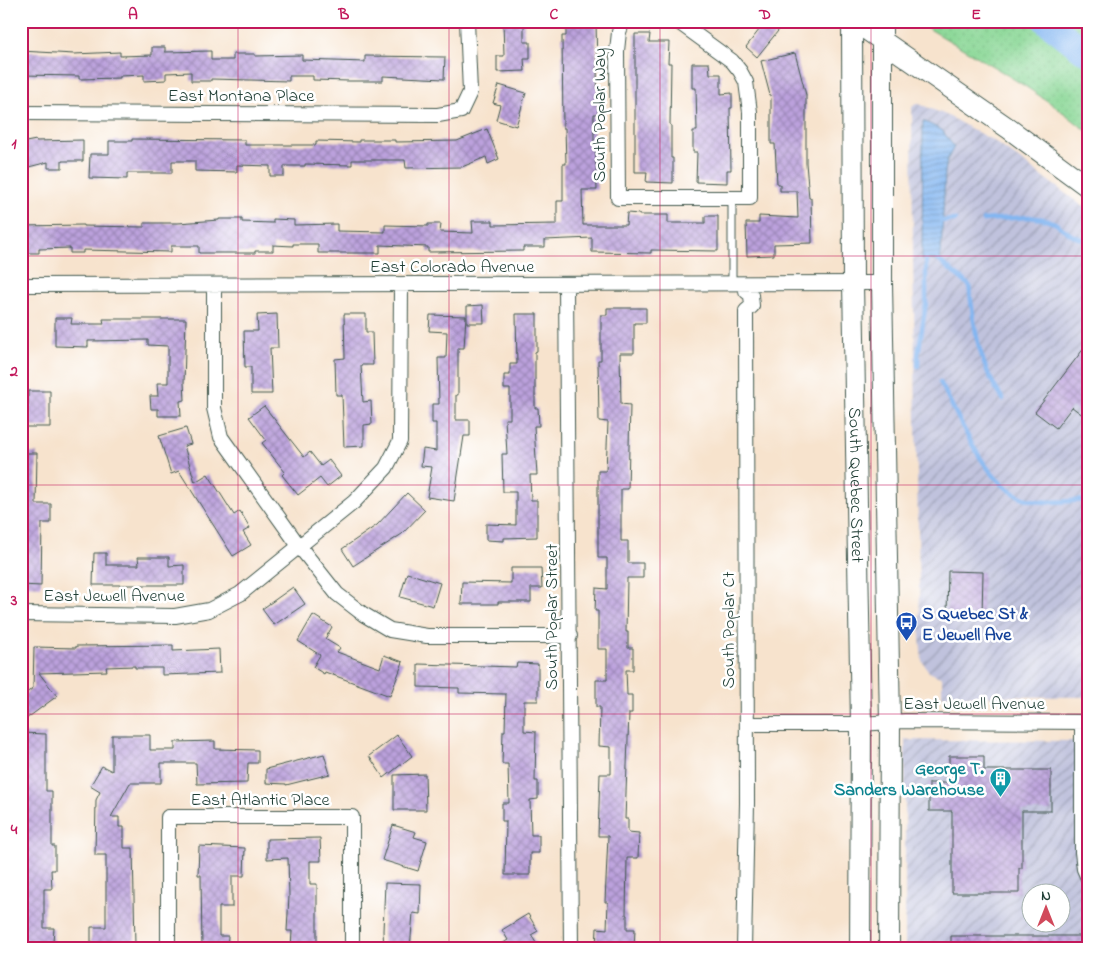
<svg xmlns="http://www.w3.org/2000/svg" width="1109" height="970" font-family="'Indie Flower',sans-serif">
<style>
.industrial{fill:url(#industrial-furrows);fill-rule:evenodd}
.grass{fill:url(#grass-dots);stroke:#548a64}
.water{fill:url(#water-rules);stroke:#517a92}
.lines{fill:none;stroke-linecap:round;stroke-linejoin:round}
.stream{stroke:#83b6f1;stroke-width:4.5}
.river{stroke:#83b6f1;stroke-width:26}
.building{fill:url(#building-cross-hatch)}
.lane-casing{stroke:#3f564b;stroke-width:9}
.street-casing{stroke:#3f564b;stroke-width:16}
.secondary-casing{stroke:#3f564b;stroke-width:22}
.lane{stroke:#fff;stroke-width:7}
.street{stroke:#fff;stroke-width:14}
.secondary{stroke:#fff;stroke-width:20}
.grid{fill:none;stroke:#c2185b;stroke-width:1;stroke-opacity:0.55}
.labels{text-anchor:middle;stroke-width:5;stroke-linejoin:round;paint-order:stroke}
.street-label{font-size:18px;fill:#1f3d34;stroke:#fff}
.transit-label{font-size:18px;font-weight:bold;fill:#164399;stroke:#fff;text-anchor:start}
.culture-label{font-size:18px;font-weight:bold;fill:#0d838f;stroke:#fff;text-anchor:end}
.neatline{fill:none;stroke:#c2185b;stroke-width:2}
.grid-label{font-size:16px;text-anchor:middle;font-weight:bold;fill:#c2185b}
</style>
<defs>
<pattern id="industrial-furrows" width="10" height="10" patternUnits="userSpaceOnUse" patternTransform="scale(1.25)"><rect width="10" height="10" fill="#c0c2dd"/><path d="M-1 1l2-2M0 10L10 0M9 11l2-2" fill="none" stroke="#9b9fb4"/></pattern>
<pattern id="grass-dots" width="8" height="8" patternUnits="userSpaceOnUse" patternTransform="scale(1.25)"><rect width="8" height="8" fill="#89d795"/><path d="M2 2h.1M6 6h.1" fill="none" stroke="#76b981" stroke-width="1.8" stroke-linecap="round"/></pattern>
<pattern id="water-rules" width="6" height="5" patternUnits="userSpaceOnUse" patternTransform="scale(1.25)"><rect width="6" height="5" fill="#83b6f1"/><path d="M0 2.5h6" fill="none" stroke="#6b95c4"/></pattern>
<pattern id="building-cross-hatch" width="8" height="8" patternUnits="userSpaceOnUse" patternTransform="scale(1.25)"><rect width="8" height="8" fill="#bca1dd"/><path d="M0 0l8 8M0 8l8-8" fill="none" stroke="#9884b4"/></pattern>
</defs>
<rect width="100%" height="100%" fill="#fff"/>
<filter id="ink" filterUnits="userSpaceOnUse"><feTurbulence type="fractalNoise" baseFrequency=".02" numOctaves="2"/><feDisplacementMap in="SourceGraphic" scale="10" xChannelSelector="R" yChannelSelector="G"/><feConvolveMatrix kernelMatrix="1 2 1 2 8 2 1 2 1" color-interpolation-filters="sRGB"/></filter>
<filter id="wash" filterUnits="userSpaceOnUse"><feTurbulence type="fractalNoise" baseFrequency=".0096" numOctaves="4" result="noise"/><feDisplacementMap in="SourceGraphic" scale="20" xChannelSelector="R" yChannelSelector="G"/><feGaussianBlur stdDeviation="1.12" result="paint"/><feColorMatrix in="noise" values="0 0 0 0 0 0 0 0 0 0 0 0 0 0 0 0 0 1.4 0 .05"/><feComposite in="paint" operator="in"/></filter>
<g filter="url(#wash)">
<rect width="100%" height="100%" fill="#f7e3cd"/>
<path class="industrial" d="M917,103l29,12 48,26 94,69v487l-146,-1v-18l-13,-6 -7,-11 -2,-22 -7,-377 -1,-155z
M905,740l183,1v208h-183zM1032,892h30v30h-30z"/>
<path class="grass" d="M916,21h172v111c-52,-44 -114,-76 -172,-111z"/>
<path class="water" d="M923,121l19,9 12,17 -7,13 -2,12 -4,83 -1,4 -3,2 -15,-2z"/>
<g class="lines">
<path class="stream" d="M983,220l46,-3 14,2 12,4 18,13 15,5
M941,221l14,-1
M938,260l31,25c5,40 9,81 34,114
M918,366v-11l8,-52v-43
M940,382c20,36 46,109 91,118 18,4 38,1 57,0"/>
<path class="river" d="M1046,21l37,29 5,2"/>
</g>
<g id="blocks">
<path class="building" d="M503,21h21v21h6v17h-6l1,12 -28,1v-16h7z
M566,21h30l2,93h-4v27h1l2,49h-15l1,35h43l1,-12 12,1v1h29v8h37v-7h13v35l-67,-1v3l-59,-1v-14l-47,2v7h-22v4l-95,1v-5l-48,-2v8h-62v-9h-25v2l-20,-1v6h-18v2h-56v-7h-28v6l-88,-2v3h-13v-5l-31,1v4h-18v-27l62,-1v1l61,1v-4h34l41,-3v-1h23v3l31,1v-4l21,1v5l43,-1v7l48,1v-7l43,1v-2h13l-1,8 33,1 -1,-12h21v4l64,-1v-23h6v-37h3l-1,-36h-2l-1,-92h4z
M766,21h10l6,5 -25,31 -11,-10z
M635,34h15l-1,8h20l-1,21h3l-1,62h1v33h2v25l-27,-1 1,-10h-12z
M152,47h13v5l46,-1v9h22v-6h22v2l47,-1v5l63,2v-6l80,1 -1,22 -61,-3v5h-34l-36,-1v-4h-24v5l-78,-2v2h-20v-9l-25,1v7l-22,1v-6l-24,1v2l-41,1v-3l-58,-1v-24l53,3 46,-2v4l32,-1z
M795,53l11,42v68l3,35h2l1,45 -38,1v11l-27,1 -1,-33h13v-7l39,2 -1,-27h-17v-7h-3l-2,-40h-4v-45l-10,-38z
M692,63h17l1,11h11v20l11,-1v15h-2l1,62h-4v13l-31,-1 1,-30h-4v-21h4l-1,-43h-4z
M499,85l27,8 -10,33 -20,-6 4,-15 -7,-2z
M487,129l12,30 -11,5 -2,-7 -24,10 -56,1 -1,-8h-53v5l-47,-1v2h-21v10h-14v-10l-33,-1v7l-42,-1v-10h-23v12h-45v6l-38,-1 1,-24h19v-13h23v-2l113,1v5h71v-4l43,1v-2h36v2l62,-1z
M36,140v1l47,-1v21h-21v7h-14v-6l-27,7v-26z
M483,305l1,18h-17v-17z
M607,308h39v15h-12v30h-14l1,51 9,1 -2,84h-7v52h7v22h15v15h-16l-1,54h2v16h5v22h-7l1,25h5v18h-3l-4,106h3v13l11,1 -1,25h-11l-1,57h1v14h8l-1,20 -38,-1 1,-20 10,1 1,-27h-3l3,-66h-10l2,-62h11v-27l-12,-1 1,-39h-4v-27h11v-31h-9v-38h-3l1,-23 11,1v-31h-9v-87h8l2,-49 -9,-1 -1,-61h3v-45h6z
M277,314l1,34h-8l2,46h-21v-27h-6l-1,-36h14l-1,-16z
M344,314h22v18h6l1,33h-12l2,37 8,-1 1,23 -8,1v21l-20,1 -2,-52h-6l-1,-36 10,-1z
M516,314h21v37l-2,1v56h3l1,18h-5l3,49h-7l1,25h6v37l-33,1v3l-18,-1v-16l30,1v-33h-13l-1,-38h5l-2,-35h5v-30h-6v-14h6v-11h7z
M430,315l36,1 -2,32h-6v47h-2v25h14v16h-6l-10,65 -27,-4 5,-30 -11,-1 2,-17 13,2v-28h-4v-19h7l-1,-46h8l1,-26 -18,-1z
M55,318h17l-1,6h33l-1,-5h83l-2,64 1,17 -5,1 1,15h-23v-7h-7l-1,-13h8l-1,-13h11v-37l-20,-1v-5l-60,1v6l-33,-1z
M1088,343v76l-16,-12 -16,21 -21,-16z
M28,391h22v36h-29v-21h7z
M264,406l40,51 6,-5 11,14 8,-6 12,16 -14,11 -7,-9 -22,17 -16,-20 3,-3 -23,-29 4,-3 -17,-23z
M186,428l5,16 -7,2 11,36 13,-8 26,41 6,-4 10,17 -7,4 8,13 -18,11 -54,-85 -8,3 -12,-38z
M21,453h16l-1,51h15v19h-9l-1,63 -20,-1z
M407,493l18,17 -23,24 -49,32 -11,-17 35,-24z
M94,553h12v12h33l-1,-8h31v9l15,-1v20h-91z
M511,568h30l1,20h-11v14h-33v2h-37l1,-22 49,1z
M948,571l35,1 -1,43 -35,-1z
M407,573l33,10 -7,23 -33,-9z
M293,587l12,17 -31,21 -12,-16z
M313,615l19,12 -7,12 15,9 -3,4 43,16 4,-13 19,7 -13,34 -65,-24 -1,2 -11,-7 7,-12 -22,-14z
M173,645v6l46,-2 1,24 -58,2v-7h-27v-2l-29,1 1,4 -68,2 18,23 -31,23 -5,-6v-16l12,-9 1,-41 42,1v-2z
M517,663l21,1v37h-14v30l12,1 -1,49h3v18l-8,1 1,35h8v18h-9v22h-25l1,-54h-4v-18h7l-1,-39h-6l1,-33h2l1,-37 -47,-1v-5l-41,-1v-23l98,3z
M21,733l25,1v57h6v55h3v24h-4l1,19h-8v39h10l-1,15h-9v5l-23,-1v-38h2l-2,-45z
M112,735h38v15h25v-8l40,-1v8l43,1v13h-10l-1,20 -50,1 -1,-21h-35v20h-31l-19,34h8v10h5v21h9l2,98h-14v3h-25v-6l-5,-1v-15h15v-72h-11l1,-55 4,-8 -10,-6 12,-20 10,5z
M397,735l15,21 -28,22 -15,-22z
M324,754l6,20 -44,11v-1l-20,-1v-14z
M949,756h35v14h67v41h-29v57h-3v25h-67v-82h-23v-28h20z
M425,774l1,36h-32v-35z
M393,825l23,7 -2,5 13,4 -9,30 -36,-11z
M320,838l1,23h-11v23h7v65h-26l1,-18h-5l2,-35 -1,-38 -21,1v-20z
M199,846l46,2 -1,28h-12v31h-13v29h9l-1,13h-25l-1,-74h-3z
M385,883l36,1 -1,30 -7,-1 -3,36h-26l-1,-18z
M528,914l10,17 -7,4 9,14h-46l14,-9 -6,-10z
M951,936h137v13h-137z"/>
</g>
</g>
<g filter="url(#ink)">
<use href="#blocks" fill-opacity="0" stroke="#3f564b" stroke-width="1"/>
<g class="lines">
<defs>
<path id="lane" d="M732,198v86"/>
<path id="street" d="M623,21l-4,11 -2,19 1,147h132v-86l-4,-30 -6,-11 -8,-10 -55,-40
M21,113l417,2 23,-4 9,-19 -3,-71
M746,284v7l5,4 1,11 -6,5
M21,285l861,-2
M214,285v123l7,29 78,109 38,48 26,20 27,16 37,6h143
M566,285l5,664
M21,614l154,2 34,-6 31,-16 114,-92 32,-34 14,-27 1,-156
M1082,722v130l2,17 4,9
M747,724h114l44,-3 183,1
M168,949v-132h184v132
M744,949l3,-146 -1,-492"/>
<g id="secondary">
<path id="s1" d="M852,21l1,262 8,441 -1,225"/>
<path d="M854,21l154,107 80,59"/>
<path d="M882,21v262l8,440 -1,226"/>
</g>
</defs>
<use href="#lane" class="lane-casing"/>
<use href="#street" class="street-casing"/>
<use href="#secondary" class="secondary-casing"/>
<use href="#lane" class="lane"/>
<use href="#street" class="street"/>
<use href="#secondary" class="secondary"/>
</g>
</g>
<path class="grid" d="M238,21v928M449,21v928M660,21v928M871,21v928M21,256h1067M21,485h1067M21,714h1067"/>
<defs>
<symbol id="bus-pin" viewBox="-11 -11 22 30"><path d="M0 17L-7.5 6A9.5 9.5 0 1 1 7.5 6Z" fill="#1a4fb4" stroke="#fff"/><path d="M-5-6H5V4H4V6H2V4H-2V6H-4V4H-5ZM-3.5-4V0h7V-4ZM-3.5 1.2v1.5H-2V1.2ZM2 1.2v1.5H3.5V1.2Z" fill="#fff"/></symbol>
<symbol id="building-pin" viewBox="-11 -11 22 30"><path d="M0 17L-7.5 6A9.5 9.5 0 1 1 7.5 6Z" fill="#0f9aa8" stroke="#fff"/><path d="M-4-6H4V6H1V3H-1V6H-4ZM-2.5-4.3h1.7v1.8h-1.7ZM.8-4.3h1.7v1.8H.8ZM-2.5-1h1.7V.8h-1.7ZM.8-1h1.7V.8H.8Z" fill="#fff"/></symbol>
</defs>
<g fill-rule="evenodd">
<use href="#bus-pin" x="894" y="610" width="25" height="34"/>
<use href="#building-pin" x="988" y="766" width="25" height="34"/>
</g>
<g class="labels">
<g class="street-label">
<text x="241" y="101">East Montana Place</text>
<text transform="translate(599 115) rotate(-90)" y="6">South Poplar Way</text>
<text x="452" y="272">East Colorado Avenue</text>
<text dy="6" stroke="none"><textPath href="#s1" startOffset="464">South Quebec Street</textPath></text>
<text x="114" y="601">East Jewell Avenue</text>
<text transform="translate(551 617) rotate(-90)" y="6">South Poplar Street</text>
<text transform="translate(728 630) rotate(-90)" y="6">South Poplar Ct</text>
<text x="974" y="709">East Jewell Avenue</text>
<text x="260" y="805">East Atlantic Place</text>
</g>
<g class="transit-label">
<text x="922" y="619">S Quebec St &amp;<tspan x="922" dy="21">E Jewell Ave</tspan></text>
</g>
<g class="culture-label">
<text x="984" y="774">George T.<tspan x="984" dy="21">Sanders Warehouse</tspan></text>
</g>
</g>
<rect width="1109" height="970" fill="none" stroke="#fff" stroke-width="55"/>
<g transform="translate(1046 908)"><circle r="24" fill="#ffffff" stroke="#a5b1ae"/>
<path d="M0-4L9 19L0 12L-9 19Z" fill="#d1495b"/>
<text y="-8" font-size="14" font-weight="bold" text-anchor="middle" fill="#1f3d34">N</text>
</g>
<rect x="28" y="28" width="1054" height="914" class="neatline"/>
<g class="grid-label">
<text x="133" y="19">A</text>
<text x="344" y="19">B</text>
<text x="554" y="19">C</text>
<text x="765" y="19">D</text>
<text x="976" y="19">E</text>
<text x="14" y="148">1</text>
<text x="14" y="376">2</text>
<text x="14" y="605">3</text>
<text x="14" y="834">4</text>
</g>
</svg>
